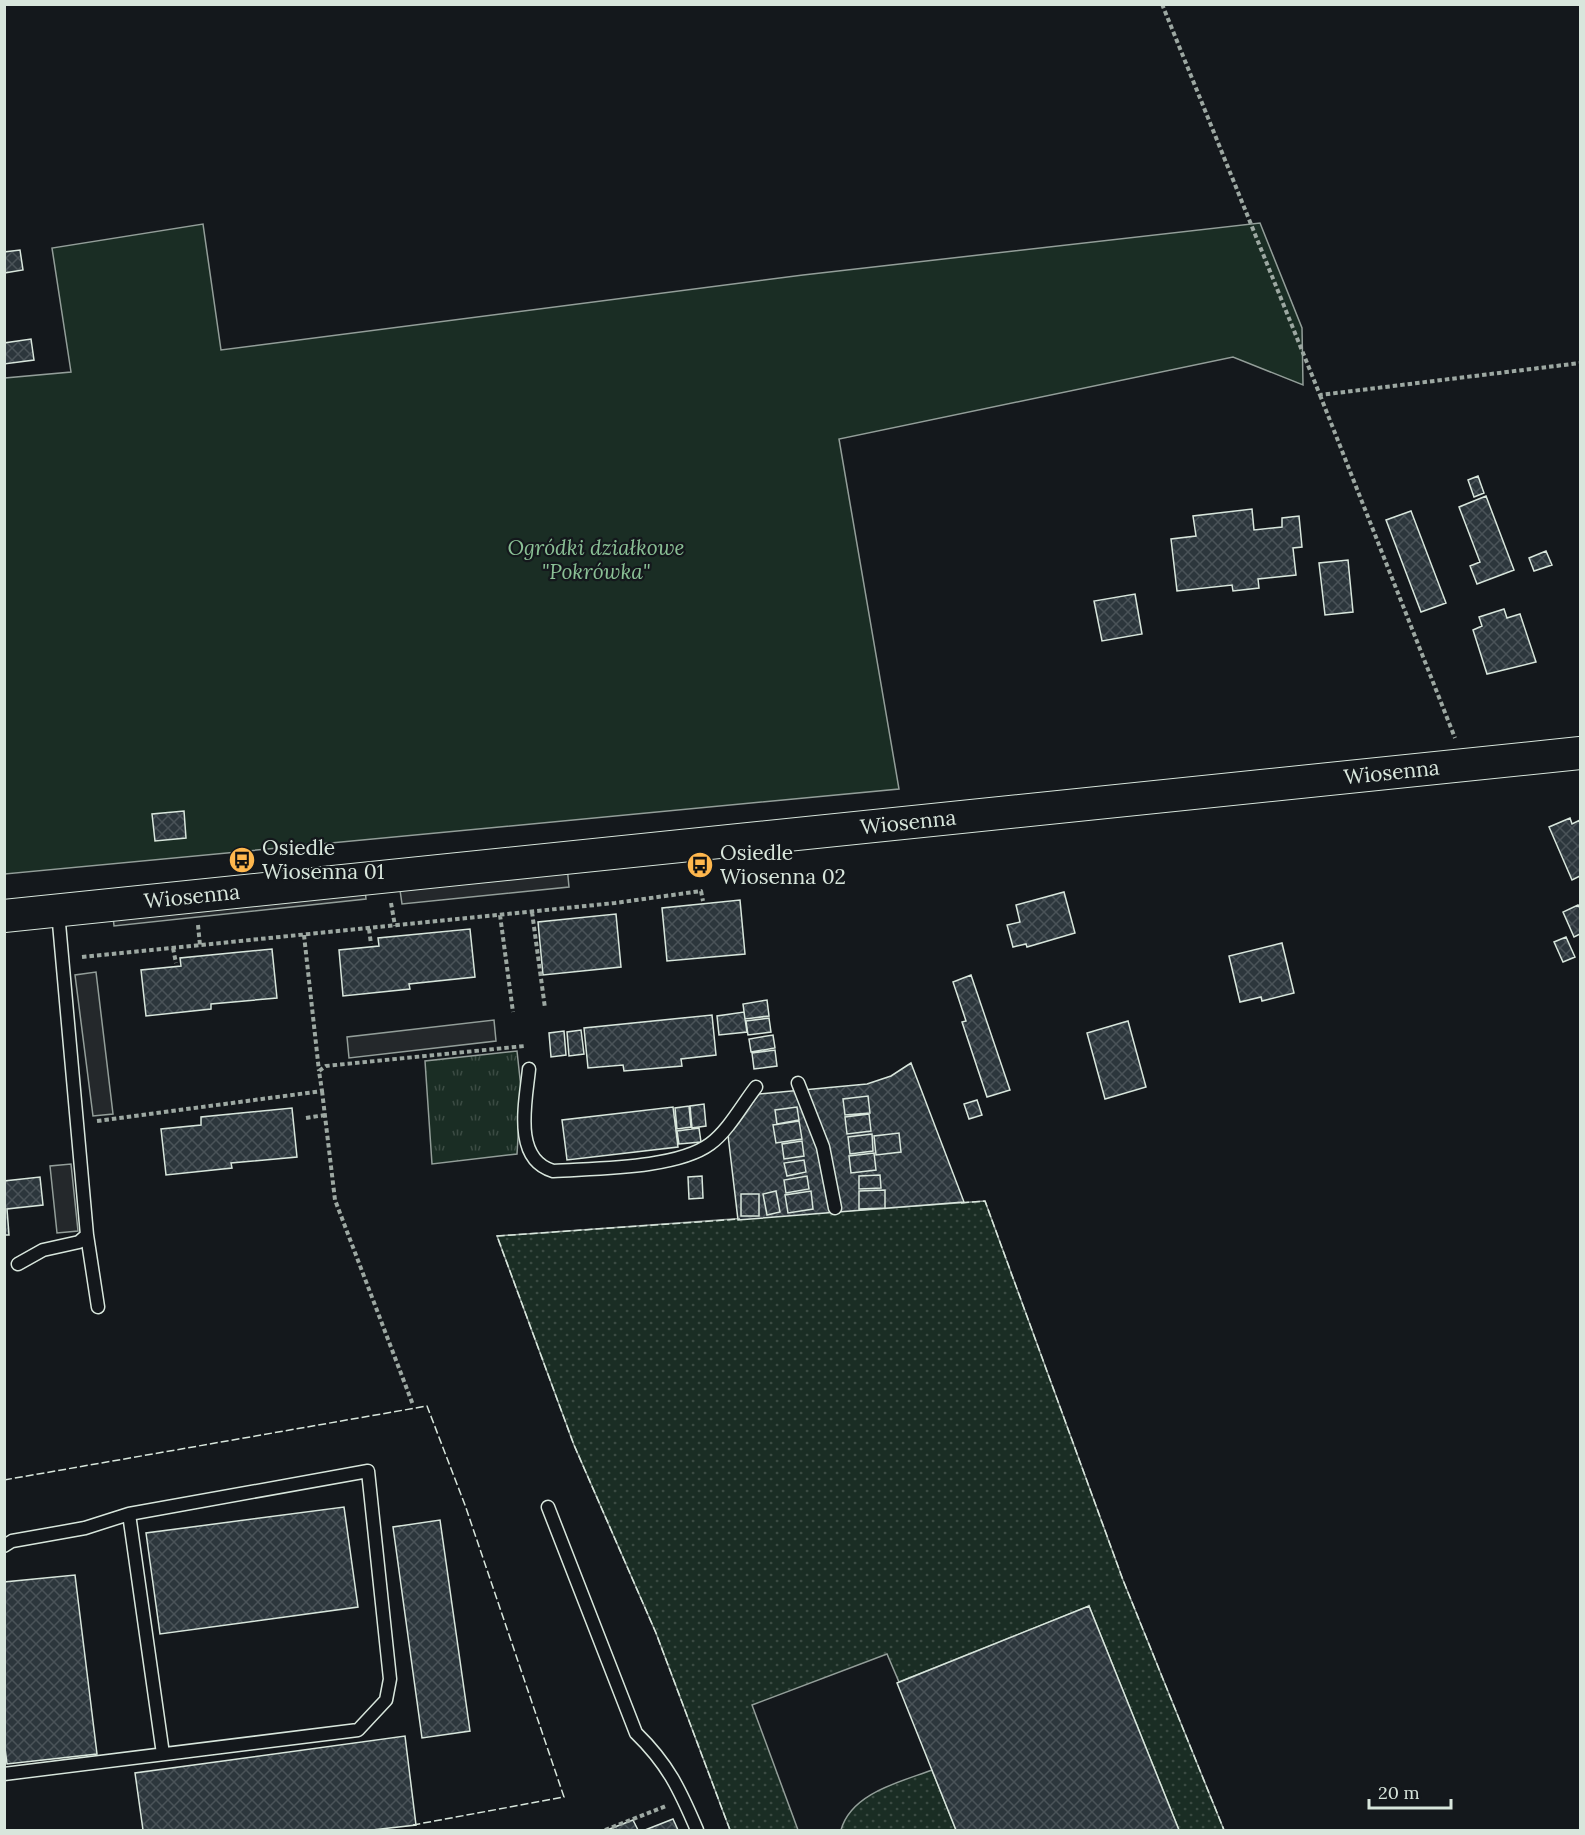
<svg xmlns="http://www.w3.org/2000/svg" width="1585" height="1835" font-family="Lora,serif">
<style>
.grass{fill:url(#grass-dots);stroke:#939e99;stroke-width:1.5}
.park{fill:url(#park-tufts);stroke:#939e99;stroke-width:1.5}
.garden{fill:#1a2d24;stroke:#939e99;stroke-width:1.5}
.parking{fill:#24282b;stroke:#939e99;stroke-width:1.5}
.building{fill:url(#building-cross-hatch);stroke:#d8e6dc;stroke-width:1.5}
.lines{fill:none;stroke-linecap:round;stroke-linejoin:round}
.service-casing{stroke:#d8e6dc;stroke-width:15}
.tertiary-casing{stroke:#d8e6dc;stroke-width:34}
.path{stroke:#9da8a2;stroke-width:4;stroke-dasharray:4.5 3;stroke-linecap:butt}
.service{stroke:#14181c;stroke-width:12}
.tertiary{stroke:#14181c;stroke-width:32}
.fence{stroke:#d8e6dc;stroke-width:1.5;stroke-dasharray:8 3;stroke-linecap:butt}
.labels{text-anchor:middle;stroke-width:4.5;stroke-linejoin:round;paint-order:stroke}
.park-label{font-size:21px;font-style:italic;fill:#8ac095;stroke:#14181c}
.street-label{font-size:21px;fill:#d8e6dc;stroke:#14181c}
.poi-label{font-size:21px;fill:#d8e6dc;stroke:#14181c;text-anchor:start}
</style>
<defs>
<pattern id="grass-dots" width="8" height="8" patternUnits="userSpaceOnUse" patternTransform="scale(1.5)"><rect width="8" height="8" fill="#1a2d24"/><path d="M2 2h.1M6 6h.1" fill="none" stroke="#3b4b43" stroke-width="1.8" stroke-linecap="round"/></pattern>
<pattern id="park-tufts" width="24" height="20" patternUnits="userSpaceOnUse" patternTransform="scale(1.5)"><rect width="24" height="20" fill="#1a2d24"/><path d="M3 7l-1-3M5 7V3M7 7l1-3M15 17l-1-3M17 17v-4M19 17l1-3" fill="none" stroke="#3b4b43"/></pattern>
<pattern id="building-cross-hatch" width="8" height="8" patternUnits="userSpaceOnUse" patternTransform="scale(1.5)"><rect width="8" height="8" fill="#2c363c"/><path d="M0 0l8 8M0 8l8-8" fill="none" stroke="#4a5358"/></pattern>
</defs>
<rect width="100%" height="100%" fill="#14181c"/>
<path class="grass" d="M985,1201l138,379 101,250h-45l-90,-224 -190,76 -12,-28 -135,51 46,125h-68l-74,-197 -82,-188 -77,-209z
M932,1770l24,60h-115c10,-37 59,-48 91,-60z"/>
<path class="park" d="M517,1051l4,37 -4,66 -85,10 -7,-103z"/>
<path class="garden" d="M1260,223l42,105 1,57 -70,-28 -394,82 60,350 -894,85v-496l66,-6 -19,-124 151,-24 18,126 582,-75z"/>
<path class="parking" d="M567,866l2,21 -167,17 -3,-21z
M365,890l1,9 -252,27 -1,-10z
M96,972l17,142 -20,2 -18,-141z
M494,1020l2,21 -147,17 -2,-21z
M71,1164l7,67 -21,2 -7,-67z"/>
<path class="building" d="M20,250l3,20 -19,3v-21z
M31,339l3,21 -30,4v-21z
M1478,476l6,17 -10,4 -6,-17z
M1486,496l28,74 -37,14 -7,-18 10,-4 -21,-55z
M1252,509l2,21 28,-3v-9l17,-2 3,31 -9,1 3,27 -38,4 1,9 -26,3 -1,-6 -55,6 -6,-52 25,-3 -3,-20z
M1411,511l35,92 -25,9 -35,-92z
M1546,551l6,14 -18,6 -5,-13z
M1348,560l5,52 -28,3 -6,-52z
M1135,594l7,40 -40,7 -8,-40z
M1504,609l3,9 13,-4 16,48 -49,12 -14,-44 9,-4 -3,-9z
M184,811l2,27 -31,3 -3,-27z
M1570,818l2,6 8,-4v56l-8,4 -23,-53z
M1064,892l11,41 -48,14 -1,-3 -13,3 -6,-22 13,-3 -4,-17z
M740,900l5,54 -78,7 -5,-53z
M1578,905l2,3v26l-6,3 -11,-25z
M616,914l5,53 -78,8 -5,-53z
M470,929l5,48 -66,7 1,5 -67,7 -4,-46 40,-4 -1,-8z
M1566,937l9,20 -12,5 -9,-20z
M1282,943l12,50 -32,8 -1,-4 -21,5 -11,-46z
M272,949l5,49 -66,6v5l-65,7 -5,-46 40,-4 -1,-8z
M971,975l39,115 -23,7 -25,-75 4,-1 -13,-39z
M767,1000l2,16 -24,3 -2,-15z
M744,1012l3,20 -28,3 -2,-19z
M712,1015l4,40 -35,4 1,7 -58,5 -1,-6 -35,3 -4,-40z
M769,1018l2,14 -23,3 -2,-14z
M1128,1021l18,66 -41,12 -18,-66z
M581,1030l3,24 -15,2 -2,-24z
M564,1031l2,24 -15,2 -2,-24z
M773,1035l2,13 -24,4 -2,-13z
M775,1050l2,16 -23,3 -2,-16z
M911,1063l53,139 -226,18 -10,-85 31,-41 108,-10 24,-8z
M868,1096l2,17 -25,2 -2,-16z
M977,1100l5,15 -13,4 -5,-15z
M704,1104l2,22 -14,2 -2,-22z
M689,1106l2,21 -14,2 -2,-21z
M673,1107l5,40 -111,13 -5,-40z
M797,1107l2,13 -22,4 -2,-14z
M292,1108l5,49 -66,6 1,5 -66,7 -5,-46 40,-4v-8z
M869,1114l2,17 -24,3 -2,-17z
M799,1121l3,18 -26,4 -3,-18z
M699,1128l2,14 -22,2 -2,-13z
M899,1133l2,19 -25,3 -2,-19z
M872,1134l1,17 -23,3 -2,-17z
M802,1141l2,15 -20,3 -2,-15z
M874,1153l2,17 -25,3 -2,-17z
M804,1160l2,12 -19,4 -3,-13z
M880,1175l1,13 -22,1v-13z
M702,1176l1,22 -14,1 -1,-22z
M807,1176l2,13 -23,4 -2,-13z
M40,1177l3,28 -36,4 2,26h-5v-54z
M885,1190v18l-26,1v-18z
M776,1191l4,21 -13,3 -4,-21z
M811,1191l2,18 -25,4 -3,-18z
M741,1194h18v22h-18z
M344,1507l14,100 -198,27 -14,-101z
M440,1520l30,211 -48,7 -29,-211z
M75,1575l22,179 -90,10 -3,-24v-158z
M1089,1606l90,224h-223l-59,-147z
M405,1736l11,89 -44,5h-229l-8,-57z
M673,1819l5,11h-33z
M633,1820l5,10h-31z"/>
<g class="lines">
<defs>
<path id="service" d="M529,1069c-3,32 -17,90 24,102 42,-3 123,-2 157,-27 18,-13 32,-39 46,-57
M798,1083l25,64 12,61
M87,1235l11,72
M18,1264l25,-14 36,-8 8,-7 -29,-323
M548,1507l88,226c32,31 44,57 61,97
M4,1546l8,-5 73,-13 44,-14 34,240
M4,1774l354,-44 28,-30 4,-21 -22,-208 -239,43"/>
<g id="tertiary">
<path id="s1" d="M4,916l1576,-163"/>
</g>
</defs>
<use href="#service" class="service-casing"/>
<use href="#tertiary" class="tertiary-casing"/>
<path class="path" d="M1162,4l158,391 260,-32
M1320,395l135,343
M391,903l4,23
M532,912l13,96
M500,915l13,97
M198,925l2,20
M369,929l2,15
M304,935l15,136
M173,948l3,15
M82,957l533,-54 86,-12 2,10
M322,1091l13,109 78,205
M306,1118l19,-3
M97,1121l225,-30 -3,-20 7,-5 199,-20
M605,1830l61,-24"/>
<use href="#service" class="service"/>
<use href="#tertiary" class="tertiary"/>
<path class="fence" d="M961,1203l24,-2 138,379 101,250
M4,1480l423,-74 38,99 99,292 -151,28
M730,1830l-74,-197 -82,-188 -77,-209 243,-17"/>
</g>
<defs>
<symbol id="bus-disc" viewBox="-11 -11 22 22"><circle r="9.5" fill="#ffb74d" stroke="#14181c"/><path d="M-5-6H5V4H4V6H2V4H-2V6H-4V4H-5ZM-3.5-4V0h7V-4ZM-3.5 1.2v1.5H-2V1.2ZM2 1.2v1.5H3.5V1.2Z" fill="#111"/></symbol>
</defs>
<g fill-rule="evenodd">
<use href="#bus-disc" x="227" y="845" width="30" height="30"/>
<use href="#bus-disc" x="685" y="850" width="30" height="30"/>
</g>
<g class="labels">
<g class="park-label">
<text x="596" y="555">Ogródki działkowe<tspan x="596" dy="24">"Pokrówka"</tspan></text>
</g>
<g class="street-label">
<text dy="7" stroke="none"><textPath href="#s1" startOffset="1395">Wiosenna</textPath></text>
<text dy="7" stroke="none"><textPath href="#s1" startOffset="909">Wiosenna</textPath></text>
<text dy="7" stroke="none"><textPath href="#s1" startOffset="189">Wiosenna</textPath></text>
</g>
<g class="poi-label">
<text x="262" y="855">Osiedle<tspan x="262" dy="24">Wiosenna 01</tspan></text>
<text x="720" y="860">Osiedle<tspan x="720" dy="24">Wiosenna 02</tspan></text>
</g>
</g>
<rect width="1585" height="1835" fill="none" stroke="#d8e6dc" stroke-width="12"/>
<path d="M1369 1799v9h82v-9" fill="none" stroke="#d8e6dc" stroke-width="3"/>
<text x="1378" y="1799" font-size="18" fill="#d8e6dc" stroke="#14181c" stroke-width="4.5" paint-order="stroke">20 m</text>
</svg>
